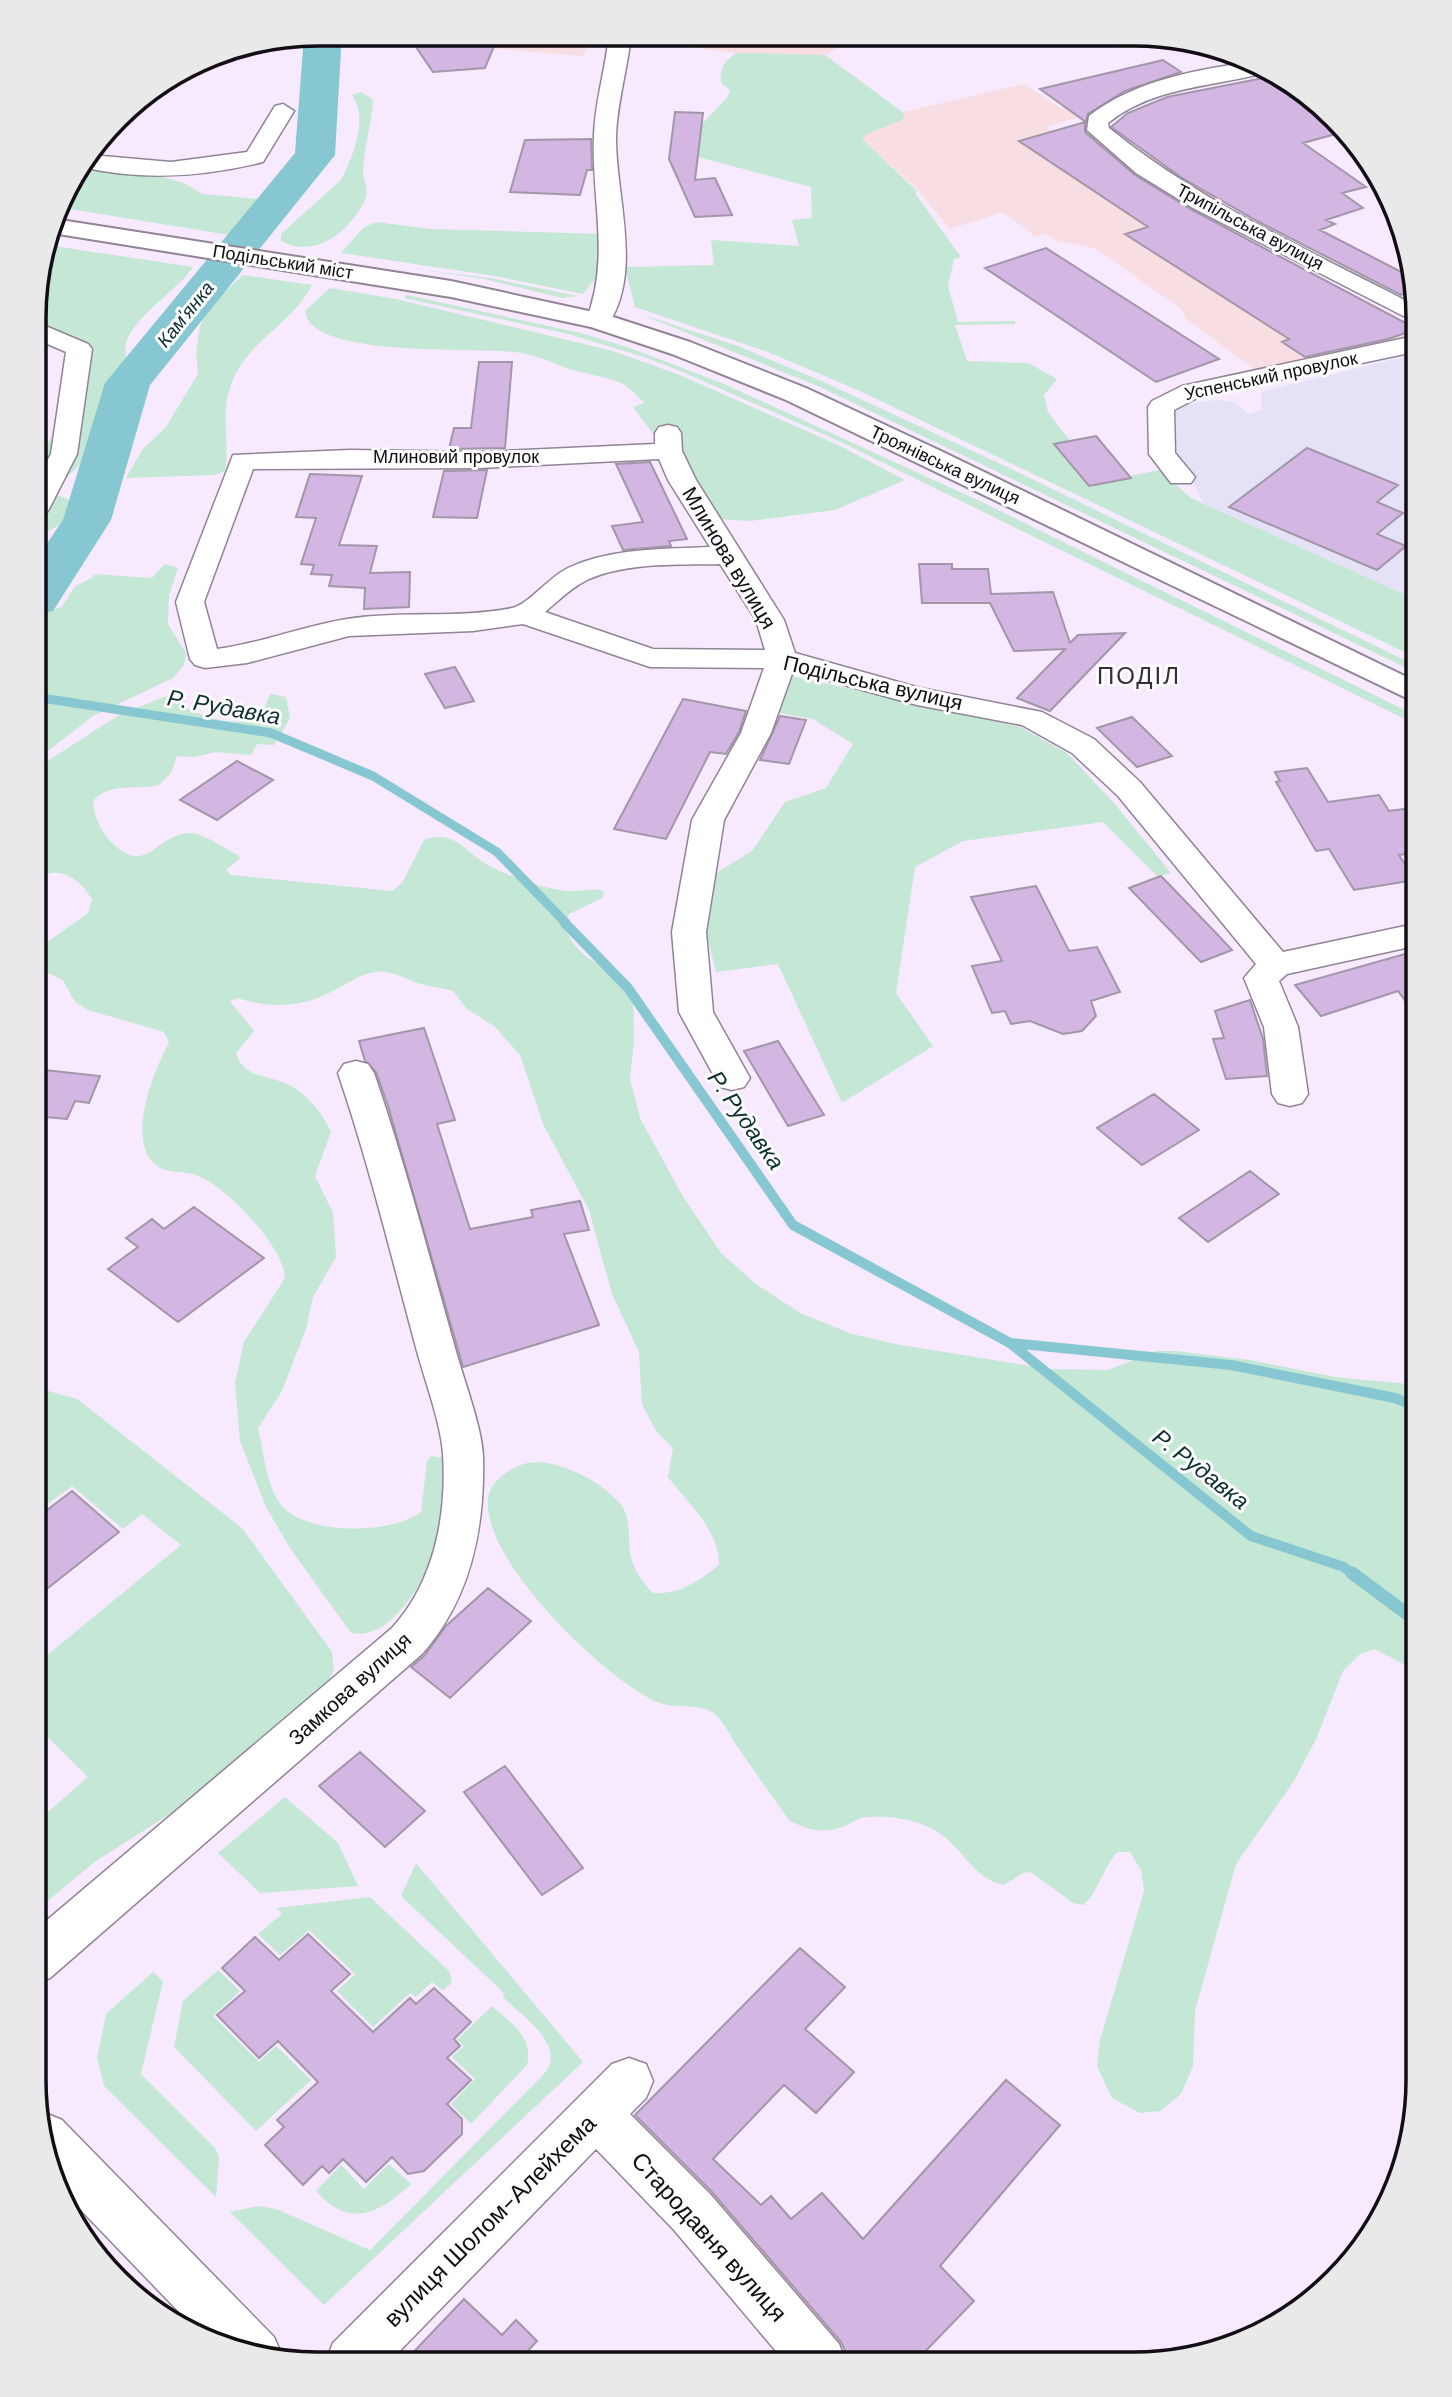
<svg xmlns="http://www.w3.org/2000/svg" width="1452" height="2397" font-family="'DM Sans',sans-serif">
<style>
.industrial{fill:#f8dde2}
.education{fill:#e5e2f8}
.green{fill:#c5e7d5}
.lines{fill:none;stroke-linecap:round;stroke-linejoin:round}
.stream-far2{stroke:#86c7d1;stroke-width:9}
.stream-far1{stroke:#86c7d1;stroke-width:10}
.stream{stroke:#86c7d1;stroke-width:13}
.river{fill:#86c7d1;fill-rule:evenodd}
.building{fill:#d3b6e2;stroke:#a296a9;stroke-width:2}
.minor-casing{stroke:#908496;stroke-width:3}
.tertiary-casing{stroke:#908496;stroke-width:4}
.minor{fill:#fff;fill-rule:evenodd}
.tertiary{fill:#fff;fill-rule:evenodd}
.labels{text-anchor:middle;stroke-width:6;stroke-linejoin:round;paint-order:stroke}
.far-street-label{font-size:18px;fill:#130e15;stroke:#fcfcfc}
.far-water-label{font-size:19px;font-style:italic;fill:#0d2f33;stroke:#fcfcfc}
.street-label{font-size:21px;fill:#130e15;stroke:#fcfcfc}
.water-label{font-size:23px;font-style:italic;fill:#0d2f33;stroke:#fcfcfc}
.quarter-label{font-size:24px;letter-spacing:2px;fill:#372d3d;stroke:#fcfcfc}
.near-street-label{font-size:24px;fill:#130e15;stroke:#fcfcfc}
.rim{fill:none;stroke:#130e15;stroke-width:3.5}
</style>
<rect width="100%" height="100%" fill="#f7e9fe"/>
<path class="industrial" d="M385,33l210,1 -12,22 -194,-16z
M626,34l240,1 -44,21 -85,-3 -106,-13z
M1024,84l37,24 10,-1 8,10 -33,10 102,68 25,6 198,104 48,26v8l-161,33 -72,-53 -6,-11 -85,-60 -39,-7 -9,-7 -11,3 -33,-25 -53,17 -32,-39 -71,-65z"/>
<path class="education" d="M1419,353v249l-216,-99 -15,-32 -15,-21v-44l43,-6 19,2 13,12 14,-4 -1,-18z"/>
<path class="green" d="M1064,35l108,1 40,10 -92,2z
M737,53l88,2 76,56 4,6 -3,3 -35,14 -5,5 56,53 -3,1 2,3 44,61 -7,2 -6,27 10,36 57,-1v3l-60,1 12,36 61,2 29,16 -13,16 4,17 48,63 15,5 48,-10 32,28 228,103v58l-559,-268 -92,-39 -133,-45 -10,-40 89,-2 -3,-25 88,6 -7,-26 20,-2 -1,-31 -135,-36 51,-53 3,-8 -9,-7c-2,-14 3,-23 16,-30z
M361,92l12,8c-1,23 -9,46 -10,70 0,11 7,20 1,32 -15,30 -49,57 -83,39v-7l60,-54c12,-24 28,-61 11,-85z
M81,168l82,9 21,6 18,11 56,5 -29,36 -171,-28 5,-15z
M376,222l55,7 168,5 -1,41 -15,19 -88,-18 -154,-23 22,-25z
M47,245l146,22c-14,24 -75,58 -67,88 4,15 18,20 20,37l-21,17 -15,26 -58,57 23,11 4,5 -4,9 -40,21v-71l24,-44 15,-64 -22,-24 -16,-9v-45z
M416,269l74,9 88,18 -16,2 -78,-19z
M243,275l69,10c-20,40 -66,56 -81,100 -11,28 -1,57 -6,86l-11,4 -88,3 16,-28 24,-23 32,-53 -2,-21 4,-27 10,-21z
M330,288l66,11 217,52 67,24 158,70 67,35 -70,30 -85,11 -33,-2 -84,-112 12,-4c-6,-5 -13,-13 -20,-18 -14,-8 -36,-10 -52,-15 -17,-5 -33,-14 -51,-17 -37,-7 -213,7 -217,-42z
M406,295l175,38 49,15 92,35 264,121 427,210 -6,6 -564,-277 -158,-70 -38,-15 -79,-24 -164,-36z
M640,314l98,32 88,37 179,83 414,201v7l-599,-287z
M165,564l13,4 -9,27 -1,29 18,29 -2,12 -11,13 -80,38 -58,45v-127l13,-23 14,-4 13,-21 17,-8 1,-4 59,4z
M788,675l232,52 47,26 47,50 57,70 -13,4 -55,-55 -140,19 -48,26 -19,126 37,53 -91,57 -64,-139 -62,8 -10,-41 4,-54 42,-26 33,-49 41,-14 27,-44 -40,-25 -39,-7z
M179,691l6,4v11c17,12 57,24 75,8 5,-5 7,-13 10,-20l16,3 4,21 -16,27 -17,-1 -6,11 -35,-3 -22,5 -17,-1 -6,17 -12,12c-24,6 -48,-4 -66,16 1,16 7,28 17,40 36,37 44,-5 78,-8 16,-1 36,16 50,22l2,3 -14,12 5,5 161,16 10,-8 22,-43c31,-12 42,14 66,26 20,11 54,23 77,25 12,1 27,-4 37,0l-2,7 -33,16 -4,10c8,37 44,40 68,64l1,53 -4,38 10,39 42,77 39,58 35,31 44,29 52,21 43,10 154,25 59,1 48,-19h20l74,9 85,17 83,8v287l-43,-23 -15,5 -17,17 -27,68 -22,42 -58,83 -41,147 -2,55 -12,28 -21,17 -20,2 -28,-15 -15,-32 3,-26 44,-149 -3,-21 -11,-18h-13c-14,16 -18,38 -33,53l-11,-2 -42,-31 -8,1 -19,12c-34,-6 -44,-47 -80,-60 -16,-7 -42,-10 -59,-8 -7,1 -13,6 -20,9 -21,8 -37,5 -56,-6 -18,-25 -35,-49 -52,-74 -6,-9 -13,-23 -21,-31 -15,-13 -39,-6 -56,-12 -52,-20 -186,-149 -171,-209 4,-14 21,-26 35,-30 29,-9 80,18 98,42 9,13 6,32 8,47 3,16 12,29 23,40 26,2 46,-12 66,-28 1,-34 -31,-62 -51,-88l5,-29 -17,-17 -14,-27 -3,-52 -27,-58 -23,-84 -45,-84 -24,-71 -26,-29 -27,-17 -14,-18c-11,-3 -21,-4 -32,-7 -15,-4 -29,-15 -46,-12 -16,2 -29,13 -44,20 -29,15 -62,17 -93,6l-8,3 24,30 -18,22c7,24 29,22 49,30 21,9 37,29 46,49l-16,44 18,37 3,44 -23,40 -7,32 -24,62 -24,37c6,24 8,64 28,82 29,25 105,24 135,2l6,-50 4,-6 15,2 3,11c-3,22 -4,47 -10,69 -9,34 -45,104 -88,95l-61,-85 -24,-41 -26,-66 -5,-58 9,-41 41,-64c-1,-32 -60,-93 -89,-103 -15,-5 -34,0 -45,-15 -22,-27 3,-90 18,-117l-5,-11 -76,-22 -13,-8 -12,-22 -28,-13v-14l4,-5 49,-35 4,-13c-12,-23 -36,-37 -57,-19v-112l84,-54z
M34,1387l43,12 165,129 90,124 2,18 -8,16 -112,100 -118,75 -63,52 1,-89 54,-47 -54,-53v-58l147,-121 -39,-31 -19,15 -51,-43 -38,28z
M285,1797l53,46 20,43 -98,7 -42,-40z
M416,1863l167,199 -259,243 -94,-93 29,-6 17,3 94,41 173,-175c26,-28 -20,-58 -39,-77l-1,-6 -102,-96z
M370,1897l79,74 3,11 -9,9 -11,-9 -16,15 -6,-4 -37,34 -36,-36 18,-17 -46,-44 -29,25 -22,-21 24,-20 -5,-6z
M218,1970l22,21 -27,25 46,46 17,-16 35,34 -55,51 -82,-84 9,-46z
M153,1972l10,9 -22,93 75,75 3,9 -3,39 -112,-111 -7,-28 9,-44z
M492,2006c19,17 42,31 35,59l-56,59 -20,-20 24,-25 -23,-22 12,-11 -7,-6z
M389,2164l22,20c-32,30 -62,45 -95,7l25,-26 23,24z"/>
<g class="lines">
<path class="stream-far2" d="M35,697l236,36 102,43 124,76 69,71"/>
<path class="stream-far1" d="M564,922l64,66 165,237 217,118 241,193 93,31 10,8
M1010,1343l221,22 164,33 23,9"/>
<path class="stream" d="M1352,1573l66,49"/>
<path class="river" d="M318,33h24l-7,122 -185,230 -39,135 -58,91 -18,4v-54l28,-41 42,-137 190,-230 9,-117z"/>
</g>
<path class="building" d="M407,34h92l-14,34 -52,4z
M1163,60l18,12 -56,19 -37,23 -2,8 -46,-33z
M1268,77l4,3 9,-3 27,15 39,39 -44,12 63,44 -24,6 21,15 -37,12 9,4 -15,6 91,47 2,13 -12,5 -142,-73 -77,-44 -71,-51 17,-14 39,-16z
M675,112l28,1 -8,67 20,-2 17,37 -37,2 -26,-58z
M1085,122v10l50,43 57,35 225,119 -29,10 -83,18 -23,-15 7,-3 -164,-105 23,-7 -129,-86z
M591,139l1,31h-5l-7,25 -70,-3 15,-52z
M1046,248l173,111 -63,23 -171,-114z
M479,362h33l-7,86 -56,1 5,-21h17z
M1096,436l35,42 -42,8 -35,-42z
M1307,448l91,37 -21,17 26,11 -26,21 29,12 -29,24 -148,-63z
M650,462l37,77 -18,2 2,5 -48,4 -11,-24 31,-4 -27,-58z
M487,470l-10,48 -44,-1 11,-46z
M310,474l52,2 -23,69 38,1 -7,27 40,-1 -1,35 -45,2 1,-21 -36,-2 3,-11 -21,-1 3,-9 -13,-1 15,-46 -20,-1z
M919,564h33v5h36l3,25 62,-2 17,51 8,-8 47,-2 -75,78 -33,-13 48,-49 -51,2 -24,-48h-68z
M455,667l19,34 -29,7 -20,-34z
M683,699l63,12 -7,21 -13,22 -16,-2 -44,87 -52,-10z
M780,716l26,4 -17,44 -29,-4z
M1132,717l40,39 -35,11 -40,-39z
M237,761l36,19 -56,40 -37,-20z
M1307,768l21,34 51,-7 10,16 30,-4v45l-20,3 16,25 -61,10 -25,-41 -13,2 -40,-69 4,-1 -5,-9z
M1161,876l55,57 16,17 -31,12 -72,-74z
M1036,886l33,65 28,-4 23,45 -29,9 5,15 -14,15 -19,3 -33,-13 -19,3 -6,-13 -13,2 -20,-47 30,-5 -31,-64z
M1419,950l-1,68 -20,-27 -77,25 -26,-31z
M1250,1000l13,39 4,37 -41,3 -13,-40 11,-1 -9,-27z
M424,1028l31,92 -18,4 33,105 63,-12 -2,-7 49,-9 9,29 -25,4 35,91 -136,42 -75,-261 -12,-34 -11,-11 -6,-20z
M778,1041l46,74 -36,11 -44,-75z
M35,1069l65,7 -11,27 -14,-2 -8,18 -32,-3z
M1154,1094l45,36 -57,35 -45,-37z
M1250,1171l29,23 -71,48 -29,-24z
M194,1207l70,51 -86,64 -70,-53 30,-22 -12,-9 26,-19 12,10z
M72,1491l47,41 -85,67v-79z
M488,1588l43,33 -81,77 -39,-31 13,-11 22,-30z
M360,1752l65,59 -40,36 -66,-61z
M505,1766l78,102 -41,27 -78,-103z
M308,1934l42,40 -19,17 42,41 37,-34 6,6 18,-16 37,34 -17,17 6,7 -13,12 24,22 -24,24 15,15v15l-38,37 -16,3 -16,-17 -26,25 -23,-23 -14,14 -7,-7 -19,19 -38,-40 19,-18 -7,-7 41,-38 -40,-41 -19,17 -42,-43 28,-24 -23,-23 33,-31 24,23z
M800,1948l45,39 -40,42 49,43 -38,41 -32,-28 -71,74 48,46 10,-9 20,23 31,-26 41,46 143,-159 54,45 -120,141 34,35 -60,62h-63l-10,-21 -129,-150 -77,-77z
M464,2299l38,36 14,-15 21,21 -14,15 6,6h-125z"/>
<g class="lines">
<defs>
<path id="minor" d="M609,34h22c-3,34 -14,68 -15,102 -1,59 28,137 -9,190h-18l-3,-5c25,-65 5,-120 8,-186 1,-34 12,-67 15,-101z
M1255,62l17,9c-55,16 -117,14 -164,52l1,5c92,75 202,123 307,178l3,18 -226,-116 -57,-35 -49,-43 2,-14c44,-35 111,-48 166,-54z
M283,104l11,7 -31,51c-60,15 -121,19 -181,5l9,-12 80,7 76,-10 28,-46z
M36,322l52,22 4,5 -15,105 -28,55 -4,6 -10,2v-34l16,-29 15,-102 -30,-13z
M1419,335v16l-220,46 -25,13 1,43 20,24 -4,6h-20l-22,-29 -1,-47 4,-6 30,-15z
M668,425l9,2 4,6 1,18 14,29 88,140 11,33 125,35 122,24 52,27 46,43 143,170 136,-29v22l-132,29 -8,7 19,46 10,67 -6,9 -12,3 -12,-3 -6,-9 -8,-67 -20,-49 12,-14 -138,-168 -46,-43 -50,-28 -105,-20 -124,-34 -22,62 -47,87 -18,112 7,80 37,66 -6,9 -12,3 -12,-3 -41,-75 -7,-80 20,-112 49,-87 23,-65 -114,-1 -127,-43 -50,7 -124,5 -102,27 -42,5 -10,-3 -5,-6 -14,-57 57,-147 117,-5 130,2 175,-8v-11l4,-6zM659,459l9,21 42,67c-46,2 -99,1 -142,21 -18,8 -40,37 -56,40 -54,11 -111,2 -165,11 -44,7 -85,24 -130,30l-13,-47 49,-133 227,-1zM720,564l36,56 9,30 -112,-1 -108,-37c14,-12 27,-25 44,-33 39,-17 90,-14 131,-15z
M356,1061l12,3 6,9c31,90 55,183 81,275 8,30 27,79 28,108 2,72 -12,143 -61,198l-372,324 -17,6v-52l359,-304c42,-46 55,-112 51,-174 -2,-33 -21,-81 -29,-114 -24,-89 -46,-179 -76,-267l6,-9z
M629,2058l17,6 7,17 -7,17 -16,16 80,80 129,150 7,19h-60l-112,-133 -78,-81 -207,213 -63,-1 7,-18 279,-279z
M45,2113l17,7 212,217 8,18 -2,6 -74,-21 -153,-159 -13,-66z"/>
<path id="tertiary" d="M54,219l397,62 156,34 83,27 116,46 137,64 476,231v21l-633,-304 -114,-46 -81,-27 -140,-30 -399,-64z"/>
</defs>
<use href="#minor" class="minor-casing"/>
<use href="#tertiary" class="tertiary-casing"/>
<use href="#minor" class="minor"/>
<use href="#tertiary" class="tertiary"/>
</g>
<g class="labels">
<g class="far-street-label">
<text transform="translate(1250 227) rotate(28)" y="6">Трипільська вулиця</text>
<text transform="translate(283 262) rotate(9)" y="6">Подільський міст</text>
<text transform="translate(1271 376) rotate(-12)" y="6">Успенський провулок</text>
<text x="456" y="463">Млиновий провулок</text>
<text transform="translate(945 465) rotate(25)" y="6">Троянівська вулиця</text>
</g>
<g class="far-water-label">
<text transform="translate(185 314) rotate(-51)" y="7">Кам'янка</text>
</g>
<g class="street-label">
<text transform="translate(729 558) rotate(59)" y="7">Млинова вулиця</text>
<text transform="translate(873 683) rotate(13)" y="7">Подільська вулиця</text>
<text transform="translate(350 1689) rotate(-42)" y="7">Замкова вулиця</text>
</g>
<g class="water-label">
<text transform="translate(224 707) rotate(10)" y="8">Р. Рудавка</text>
<text transform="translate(746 1120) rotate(55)" y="8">Р. Рудавка</text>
<text transform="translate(1201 1469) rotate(38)" y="8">Р. Рудавка</text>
</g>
<g class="quarter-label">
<text x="1139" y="684">ПОДІЛ</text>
</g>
<g class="near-street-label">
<text transform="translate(490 2221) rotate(-45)" y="8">вулиця Шолом-Алейхема</text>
<text transform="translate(709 2237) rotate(48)" y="8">Стародавня вулиця</text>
</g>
</g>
<path d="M0 0H1452V2397H0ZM318 46H1134A272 272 0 0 1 1406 318V2080A272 272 0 0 1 1134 2352H318A272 272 0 0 1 46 2080V318A272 272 0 0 1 318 46Z" fill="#e9e9ea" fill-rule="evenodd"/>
<path class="rim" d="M318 46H1134A272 272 0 0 1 1406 318V2080A272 272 0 0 1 1134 2352H318A272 272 0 0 1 46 2080V318A272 272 0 0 1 318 46Z"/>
</svg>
